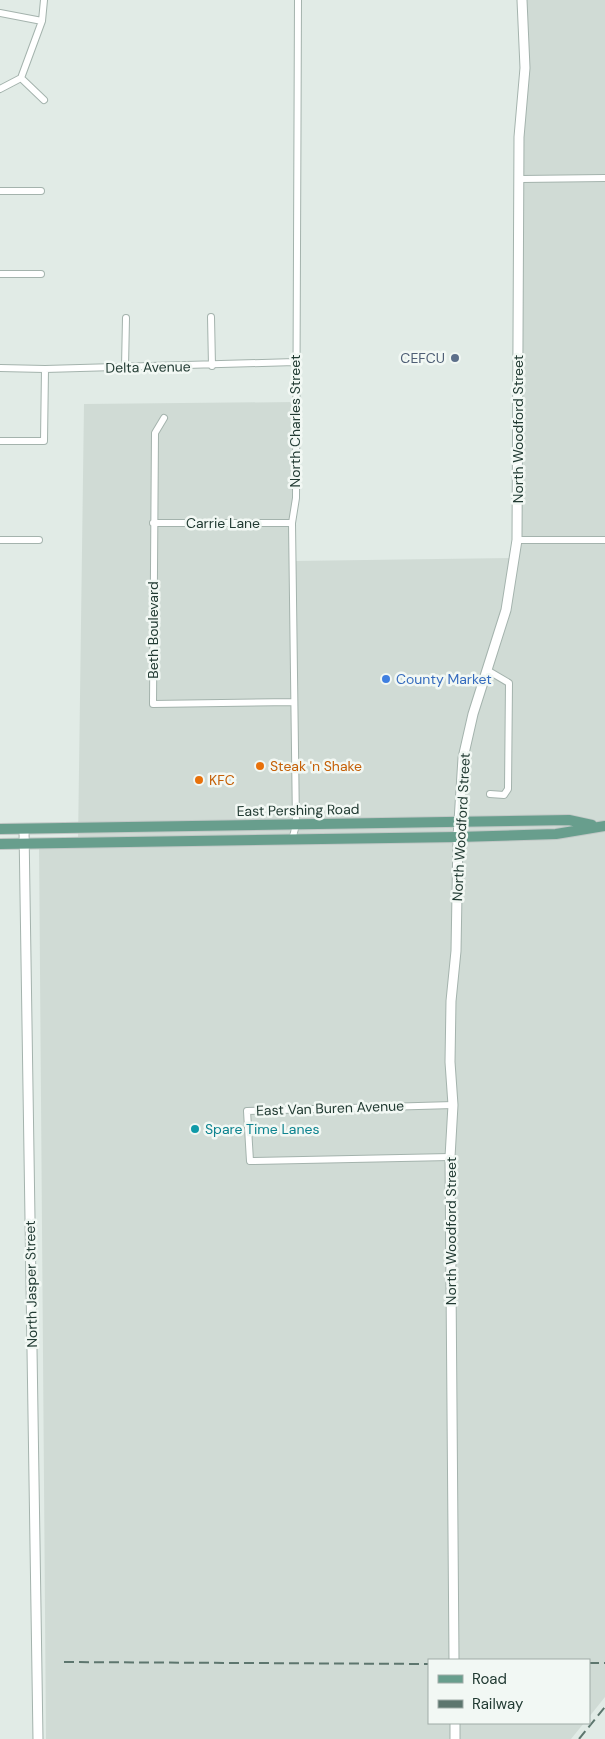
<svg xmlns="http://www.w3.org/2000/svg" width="605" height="1739" font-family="'DM Sans',sans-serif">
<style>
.built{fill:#d0dbd5}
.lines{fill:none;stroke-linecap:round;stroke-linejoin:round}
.minor-casing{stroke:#a4b3ad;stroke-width:8}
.tertiary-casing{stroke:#a4b3ad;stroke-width:11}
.primary-casing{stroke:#c1c8c6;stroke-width:12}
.minor{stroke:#fff;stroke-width:6}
.tertiary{stroke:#fff;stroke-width:9}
.primary{stroke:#689e8d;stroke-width:10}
.rail{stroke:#5d766e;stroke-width:2;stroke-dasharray:10 5;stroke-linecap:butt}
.service-dot{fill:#5c6f8a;stroke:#f2f8f4;stroke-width:2}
.shop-dot{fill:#3f7fe0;stroke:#f2f8f4;stroke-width:2}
.food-dot{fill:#e8710a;stroke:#f2f8f4;stroke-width:2}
.culture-dot{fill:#0f9aa8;stroke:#f2f8f4;stroke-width:2}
.labels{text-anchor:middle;stroke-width:5;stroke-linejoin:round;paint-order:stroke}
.service-label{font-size:14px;fill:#4e5e75;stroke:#f2f8f4;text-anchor:end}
.street-label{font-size:14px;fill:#223b33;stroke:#f2f8f4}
.shop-label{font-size:14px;fill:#366cbe;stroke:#f2f8f4;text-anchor:start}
.food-label{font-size:14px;fill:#c56008;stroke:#f2f8f4;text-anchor:start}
.culture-label{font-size:14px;fill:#0d838f;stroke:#f2f8f4;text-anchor:start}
</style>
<rect width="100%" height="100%" fill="#e1ebe6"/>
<path class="built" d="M522,0h83v1697l-16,20v-57h-160v63h155l-13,16h-525l-7,-896h39l6,-439 211,-2 -2,159 222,-3z"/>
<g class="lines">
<defs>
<path id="minor" d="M0,13l42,8
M21,78l23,22
M0,89l21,-11 21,-57 2,-21
M521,179l84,-1
M0,191h41
M0,274h41
M211,317l1,49
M125,367l1,-49
M0,368l45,1 250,-7
M164,418l-9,15 -2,271 141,-2
M0,441h44l1,-72
M153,523h139
M0,540h39
M517,540h88
M487,670l22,13 -1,106 -4,6 -14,-1
M292,840l4,-15 -4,-302 4,-25 2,-498
M450,1157l-200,4 -3,-50 206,-6"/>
<path id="tertiary" d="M24,829l14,910
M454,1660l-4,-503 3,-52 -3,-43 1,-61 5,-50 2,-114 5,-79 10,-44 33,-104 11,-70 2,-403 6,-69 -3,-68
M455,1723v16"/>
<path id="primary" d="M0,829l569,-9 23,5
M0,844l458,-7 98,-3 49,-8"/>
</defs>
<use href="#minor" class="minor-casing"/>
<use href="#tertiary" class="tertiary-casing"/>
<use href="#primary" class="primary-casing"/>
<use href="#minor" class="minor"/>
<use href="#tertiary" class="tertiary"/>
<use href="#primary" class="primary"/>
<path class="rail" d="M64,1662l365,2
M589,1663h16
M579,1739l26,-32"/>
</g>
<circle class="service-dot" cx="455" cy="358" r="5"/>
<circle class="shop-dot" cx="386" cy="679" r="5"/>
<g class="food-dot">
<circle cx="260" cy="766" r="5"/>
<circle cx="199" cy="780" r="5"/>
</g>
<circle class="culture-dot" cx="195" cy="1129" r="5"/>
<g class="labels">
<g class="service-label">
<text x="445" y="363">CEFCU</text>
</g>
<g class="street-label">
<text transform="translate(148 367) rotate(-1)" y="5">Delta Avenue</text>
<text transform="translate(295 421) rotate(-90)" y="5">North Charles Street</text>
<text transform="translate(518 429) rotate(-90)" y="5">North Woodford Street</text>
<text x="223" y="528">Carrie Lane</text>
<text transform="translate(153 630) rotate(-90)" y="5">Beth Boulevard</text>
<text transform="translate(298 810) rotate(-1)" y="5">East Pershing Road</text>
<text transform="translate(461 827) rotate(-87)" y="5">North Woodford Street</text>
<text transform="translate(330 1108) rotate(-2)" y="5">East Van Buren Avenue</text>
<text transform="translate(451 1231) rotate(-90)" y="5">North Woodford Street</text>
<text transform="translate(31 1284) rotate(-91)" y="5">North Jasper Street</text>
</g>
<g class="shop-label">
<text x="396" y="684">County Market</text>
</g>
<g class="food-label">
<text x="270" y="771">Steak 'n Shake</text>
<text x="209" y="785">KFC</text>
</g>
<g class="culture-label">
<text x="205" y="1134">Spare Time Lanes</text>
</g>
</g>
<rect x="428" y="1659" width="162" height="65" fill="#f2f8f4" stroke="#9faca7"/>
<rect x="438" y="1675" width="25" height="8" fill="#689e8d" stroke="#9faca7"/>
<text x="472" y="1684" font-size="15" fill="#223b33">Road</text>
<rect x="438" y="1700" width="25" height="8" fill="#5d766e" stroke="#9faca7"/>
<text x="472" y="1709" font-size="15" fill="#223b33">Railway</text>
</svg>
